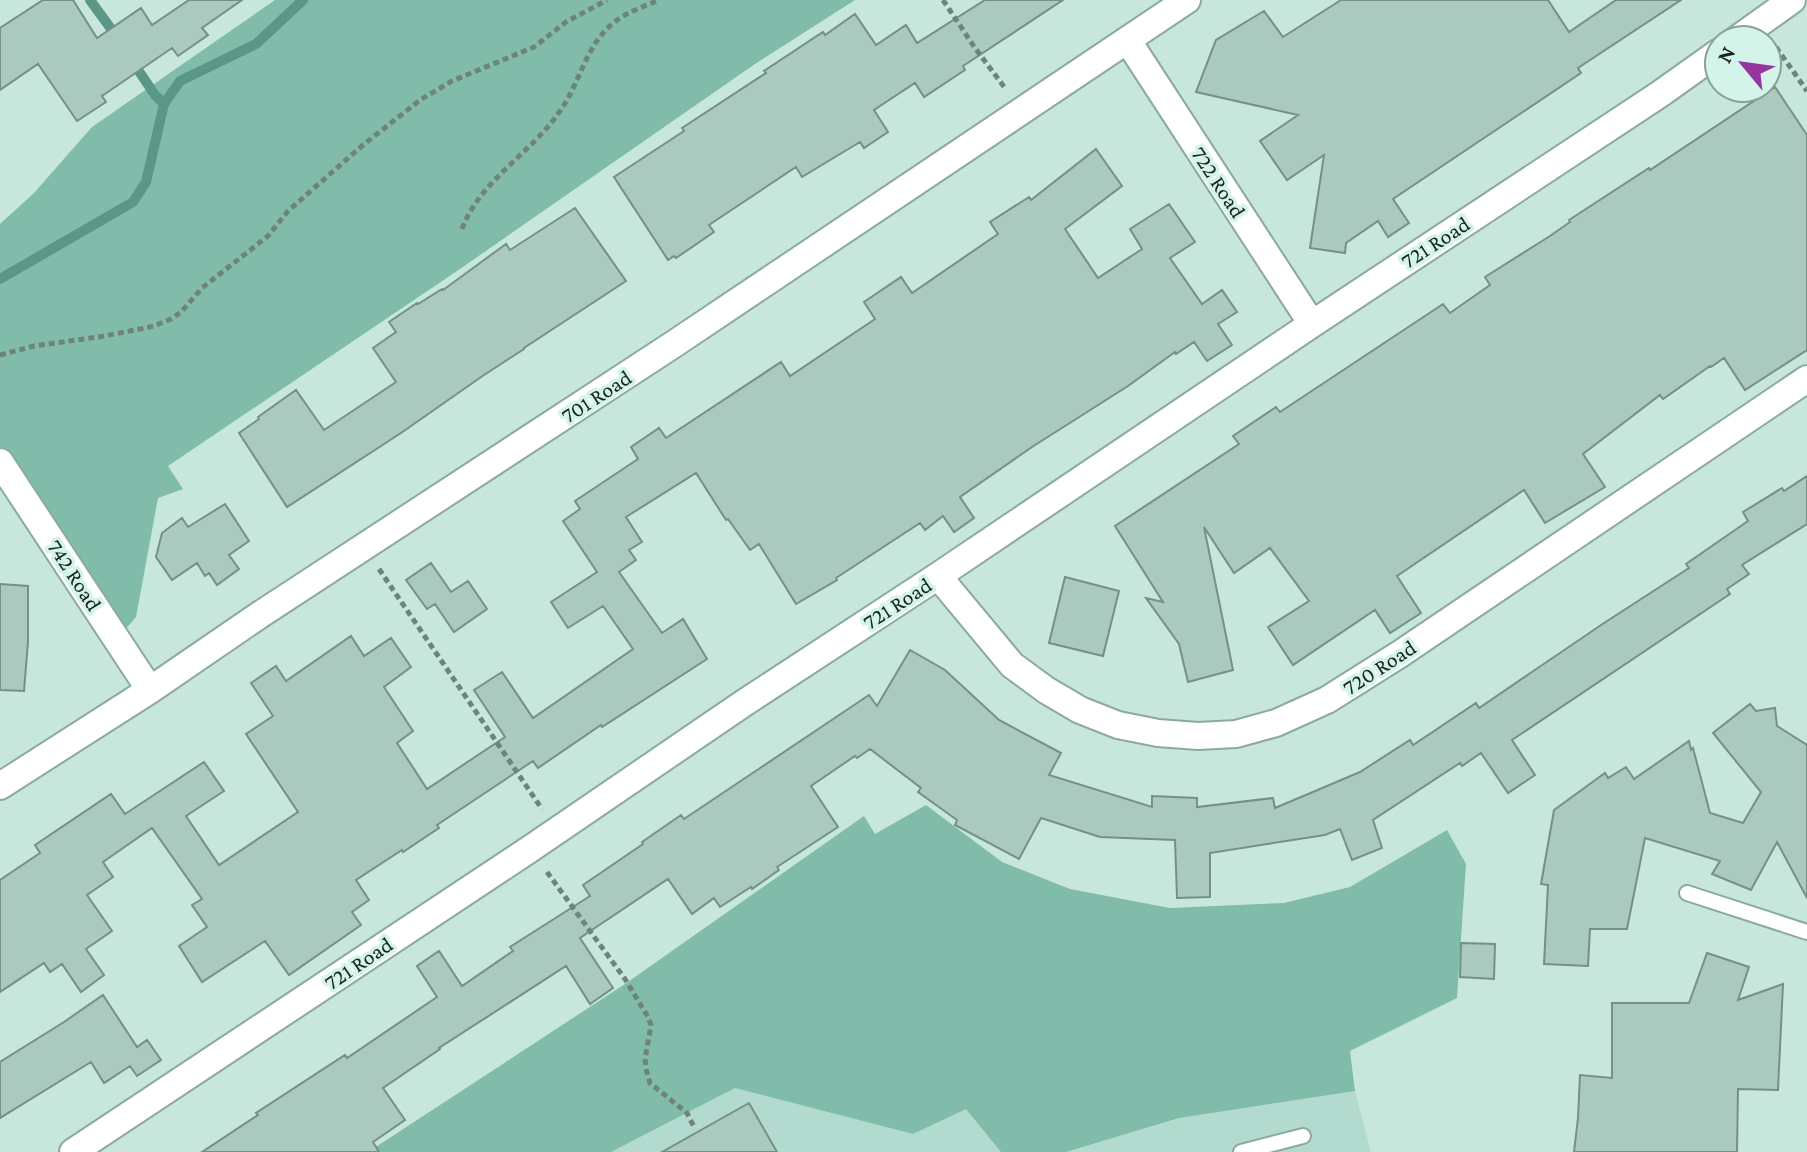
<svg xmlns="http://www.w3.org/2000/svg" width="1807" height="1152" font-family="'Crimson Pro',serif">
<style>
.built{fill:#b3dace}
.green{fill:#81bcab}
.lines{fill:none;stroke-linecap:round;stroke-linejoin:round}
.stream{stroke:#5b9786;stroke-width:10}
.building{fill:#aac9bf;stroke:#749188;stroke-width:2}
.service-casing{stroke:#8ca9a0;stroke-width:18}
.minor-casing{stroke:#8ca9a0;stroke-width:30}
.path{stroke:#6e837c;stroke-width:5;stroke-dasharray:6 4;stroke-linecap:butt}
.service{stroke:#fff;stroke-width:14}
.minor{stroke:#fff;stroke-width:26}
.labels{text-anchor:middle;stroke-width:7;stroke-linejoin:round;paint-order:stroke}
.street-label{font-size:22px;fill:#192421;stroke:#d4f4e9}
</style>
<rect width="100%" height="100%" fill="#c7e6dc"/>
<path class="built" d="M735,1088l178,46 53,-26 35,44h-390z
M1355,1091l16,61h-305l113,-34z"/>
<path class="green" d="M275,0h580l-100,64 -298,207 -289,195 15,23 -25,9 -22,119 -19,22 -117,-174v-241l34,-31 58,-66z
M926,805l76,57 68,27 100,19 114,-5 66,-16 97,-57 19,34 -9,134 -107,53 5,40 -176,27 -113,34h-65l-35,-43 -53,25 -178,-46 -124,64h-243l257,-168 239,-168 11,18z"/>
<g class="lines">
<path class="stream" d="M90,0l27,37
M132,61l23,34 9,9
M0,279l133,-77 13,-20 18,-78 16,-23 76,-37 47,-44"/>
</g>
<path class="building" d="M43,0h30l24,38 44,-30 11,17 37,-25h53l-40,28 6,7 -30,21 -6,-8 -70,48 4,6 -29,19 -39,-57 -38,26v-62z
M985,0h78l-100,66 2,4 -41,27 -9,-14 -41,27 14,22 -24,16 -4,-6 -58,35 -6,-10 -87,58 5,7 -38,26 -2,-2 -6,4 -54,-83 70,-46 -2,-3 84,-55 -2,-2 59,-39 2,3 30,-21 21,31 30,-20 11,18z
M1341,0h207l21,32 47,-32h65l-103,68 3,5 -188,126 16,24 -21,14 -10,-16 -32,22 -1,10 -35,-5 14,-93 -37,25 -27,-39 38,-26 -102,-23 20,-52 48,-29 19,26z
M1775,87l32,48v215l-62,40 -21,-32 -13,9 -1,-1 -47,33 -3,-4 -77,59 22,33 -60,36 -21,-33 -127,86 24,37 -31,20 -15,-23 -82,55 -25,-38 41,-26 -39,-53 -36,25 -30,-46 29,143 -45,12 -9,-38 -33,-46 17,4 -48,-76 124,-82 -6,-8 43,-29 4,5 163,-108 7,9 40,-28 -5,-8 65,-41 20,-14 -1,-2 80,-52 1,2z
M1096,149l26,37 -57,43 33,49 44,-29 -12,-20 39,-25 26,38 -25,16 32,46 20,-14 15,22 -19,12 14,21 -25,16 -13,-19 -18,12 -1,-2 -47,34 -96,61 -72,50 14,21 -20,14 -11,-16 -18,14 -5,-7 -84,55 1,2 -41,24 -37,-60 -9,6 -22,-31 -2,1 -30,-47 -70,44 16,25 -13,8 7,10 -17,12 43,61 21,-14 24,40 -105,68 -1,-2 -63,43 -5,-7 -96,64 2,3 -36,24 -1,-2 -46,30 13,20 -17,12 9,13 -72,50 -24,-34 -63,41 -23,-36 28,-19 -15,-22 10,-6 -50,-71 -49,34 10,15 -26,18 25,36 -26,18 18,26 -23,17 -19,-28 -12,8 -6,-9 -44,29v-112l40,-27 -5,-8 76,-51 14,20 79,-52 20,29 -38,25 33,49 79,-53 -52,-78 27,-18 -22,-33 25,-17 10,15 65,-45 13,20 27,-18 20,29 -27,20 29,44 -16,12 30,46 78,-52 -31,-47 28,-18 31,46 100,-69 -30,-43 -35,22 -17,-26 46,-30 -34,-51 17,-12 -5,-8 63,-42 -7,-12 28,-19 7,10 115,-76 9,14 85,-57 -11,-17 37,-25 11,16 86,-59 -8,-12 39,-25 2,3z
M575,208l51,73 -102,67v1l-40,26 -83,58 -114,74 -48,-74 20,-14 -1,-2 38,-27 28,40 72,-48 -23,-34 23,-16 -7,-10 28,-19 1,1 24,-15 1,1 63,-46 4,6z
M1807,476v48l-65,41 7,9 -22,15 3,5 -218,146 23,35 -27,18 -27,-40 -19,13 -2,-3 -87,57 9,28 -30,12 -12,-31 -15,6 -115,18v44l-33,1 -2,-58 -75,-3 -59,-19 -22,41 -64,-34 2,-5 -39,-28 3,-4 -51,-39 -13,9 -2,-2 -44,30 27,41 -61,40 2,3 -27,19 -1,-2 -31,20 -6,-9 -22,16 -24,-35 -88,59 33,50 -23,16 -24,-38 -127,82 1,1 -57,39 22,32 -32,22 6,10h-177l56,-37 -2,-2 89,-58 2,3 90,-61 -20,-31 22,-15 23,35 51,-35 -3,-4 80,-51 -7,-11 60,-41 -1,-2 39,-27 3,4 185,-124 8,11 33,-56 35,20 54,50 62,33 -12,22 103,32v-11l45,2v9l76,-9 2,10 85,-36 50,-32 3,5 63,-42 3,5 125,-85 85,-55 -3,-4 62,-43 -5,-9 39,-24 2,3z
M225,504l24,37 -20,14 10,14 -22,16 -8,-12 -4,3 -8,-13 -25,17 -16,-23 6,-24 20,-15 6,9z
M431,563l20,29 17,-11 19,28 -33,23 -19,-28 -8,5 -21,-29z
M1065,577l54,14 -16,65 -54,-13z
M0,584l28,2v56l-4,49 -24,-1z
M1750,704l6,7 19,-3 2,18 30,19v153l-30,-56 -26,48 -39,-16 8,-13 -75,-23 -18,91h-37l-2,37 -44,-2 4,-79 -7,-1 13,-74 51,-37 3,5 18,-11 8,12 55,-38 2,9 2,-2 17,65 33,10 18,-31 -48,-59z
M1461,943l34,1 -1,35 -34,-2z
M1707,953l42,14 -11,33 45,-16 -5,106 -40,-1 -1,63h-163l4,-34 2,-43 32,3v-75h77z
M103,995l34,52 10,-7 14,20 -24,16 -7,-10 -26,17 -13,-21 -91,56v-56l64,-40z
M749,1103l28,49h-115z"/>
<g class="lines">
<defs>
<path id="service" d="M1687,893l120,39
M1241,1152l62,-16"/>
<path id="minor" d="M1736,40l56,-40
M1128,41l184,283
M0,462l150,228
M938,576l74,89 34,25 34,20 38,15 40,8 40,3 38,-2 40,-11 51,-23 73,-46 407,-275
M0,786l150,-96 111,-76 413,-270 513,-344
M73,1152l457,-303 214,-146 194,-127 374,-252 348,-230 59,-42"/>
</defs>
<use href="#service" class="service-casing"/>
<use href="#minor" class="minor-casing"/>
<path class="path" d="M943,0l32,48 30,40
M1776,47l31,44
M462,229c18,-49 70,-76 98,-118 19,-26 25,-63 50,-85 13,-13 33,-19 49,-26
M0,355l34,-9 71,-10 49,-10 17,-7 10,-7 21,-24 66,-52 20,-25 75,-66 57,-45 32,-19 82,-34 32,-25 41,-22
M379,569l163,240
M547,872l78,107 23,38 3,8 -6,34 1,10 4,14 37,30 7,14"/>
<use href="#service" class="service"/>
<use href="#minor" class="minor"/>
</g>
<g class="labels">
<g class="street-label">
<text transform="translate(1219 182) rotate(57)" y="8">722 Road</text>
<text transform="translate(1435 242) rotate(-33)" y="8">721 Road</text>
<text transform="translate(596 396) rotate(-33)" y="8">701 Road</text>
<text transform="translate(75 575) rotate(57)" y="8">742 Road</text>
<text transform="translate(897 603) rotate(-33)" y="8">721 Road</text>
<text transform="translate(1379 667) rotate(-33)" y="8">720 Road</text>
<text transform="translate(358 963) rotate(-34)" y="8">721 Road</text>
</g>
</g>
<g transform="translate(1743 64) rotate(299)"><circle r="38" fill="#d4f4e9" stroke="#89a199" stroke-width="2"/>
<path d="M0-6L14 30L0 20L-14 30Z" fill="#95369f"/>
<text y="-12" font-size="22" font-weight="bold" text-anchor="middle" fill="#192421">N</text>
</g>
</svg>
